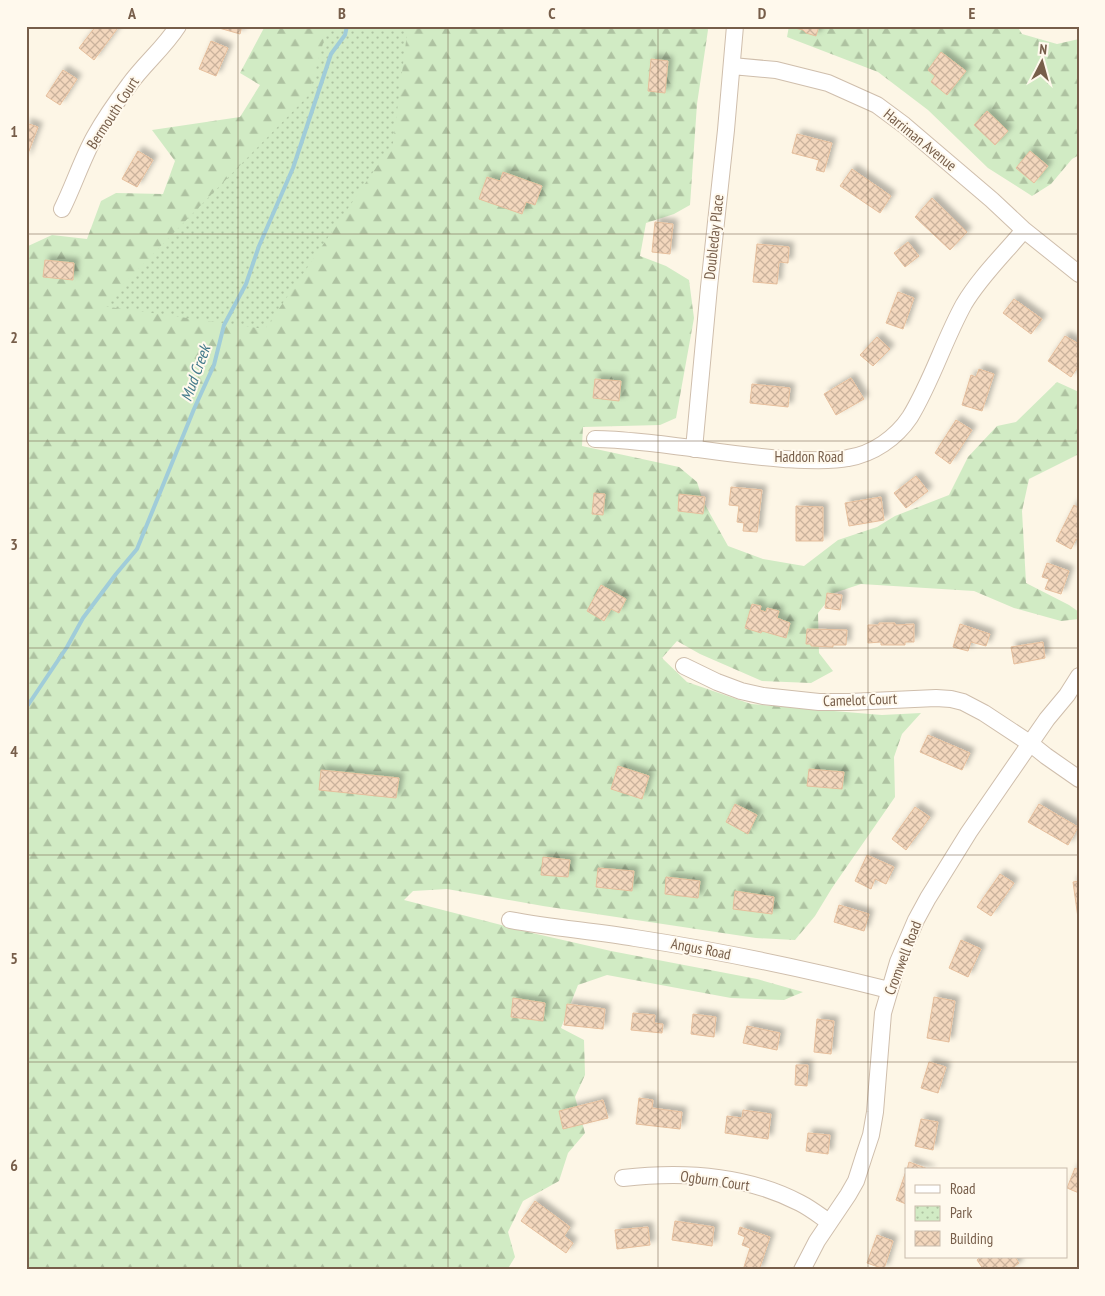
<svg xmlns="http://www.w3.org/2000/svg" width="1105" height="1296" font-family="'PT Sans Narrow',sans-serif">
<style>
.forest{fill:url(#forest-firs)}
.park{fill:url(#park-dots)}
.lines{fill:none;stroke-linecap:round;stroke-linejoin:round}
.stream{stroke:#a0ccd9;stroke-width:4}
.building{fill:url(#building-cross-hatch);stroke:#e6bf9d;filter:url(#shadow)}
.minor-casing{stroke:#cfbeac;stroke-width:18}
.minor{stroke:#fff;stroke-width:16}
.grid{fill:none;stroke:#775e4a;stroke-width:1;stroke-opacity:0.55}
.labels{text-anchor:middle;stroke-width:4;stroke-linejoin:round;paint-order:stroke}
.street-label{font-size:15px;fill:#775e4a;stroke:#fff9ed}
.water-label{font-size:16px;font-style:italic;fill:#437a8b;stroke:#fff9ed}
.neatline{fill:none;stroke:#775e4a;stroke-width:2}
.grid-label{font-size:16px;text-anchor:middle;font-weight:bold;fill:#775e4a}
</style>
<defs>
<pattern id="forest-firs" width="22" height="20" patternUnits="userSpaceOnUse" patternTransform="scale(1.25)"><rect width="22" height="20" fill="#d1ebc4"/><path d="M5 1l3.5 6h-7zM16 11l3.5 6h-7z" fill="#aec2a1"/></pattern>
<pattern id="park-dots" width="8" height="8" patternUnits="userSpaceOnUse" patternTransform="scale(1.25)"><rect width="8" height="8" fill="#d1ebc4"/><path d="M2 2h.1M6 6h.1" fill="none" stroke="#aec2a1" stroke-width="1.8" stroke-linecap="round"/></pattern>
<pattern id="building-cross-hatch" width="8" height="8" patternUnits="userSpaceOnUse" patternTransform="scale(1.25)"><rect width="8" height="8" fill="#f3d7bd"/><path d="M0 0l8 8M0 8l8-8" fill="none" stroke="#cab29c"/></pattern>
<filter id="shadow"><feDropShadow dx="4.5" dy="-4.5" stdDeviation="2.5" flood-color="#0004"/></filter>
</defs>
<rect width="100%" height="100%" fill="#fdf6e6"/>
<path class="forest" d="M265,26h442l1,4 -11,74 -7,101 -16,9 -28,9 -6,33 26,10 23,14 5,38 -18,100 -16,7 -77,2 -1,19 97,21 18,15 6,19 25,45 35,13 41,7 34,-26 39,-13 18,-11 54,-21 19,-38 29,-31 19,-4 41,-40 22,10v62l-50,25 -7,32 4,72 43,22 10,7v7l-18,2 -47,-13 -40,-17 -113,-7 -27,9 -16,20 1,40 14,18 -22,12 -49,-2 -62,-27 -23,-13 -15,17 25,24 64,22 131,11 39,-2 -19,21 -8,23 1,40 -63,91 -17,28 -20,24 -39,-2 -213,-32 -96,-17 -34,2 -9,9 124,32 83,19 146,28 46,13 -19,8 -53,-2 -124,-23 -29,10 -17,43 23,12 1,35 -10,22 10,36 -17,20 -9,28 -36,20 -15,31 7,25 -8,13h-481v-1023l26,-12 35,4 14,-38 15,-8 47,1 12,-33 -23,-31 88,-13 20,-32 -20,-12z
M789,26h228l5,8 35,10 22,-5v116l-7,4 -21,25 -19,12 -44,-28 -60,-58 -50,-38 -91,-35z"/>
<path class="park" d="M328,26h80l-15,117 -128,186 -163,-23 206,-210z"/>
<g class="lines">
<path class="stream" d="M26,708l41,-61 16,-29 33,-44 21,-25 57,-140 20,-44 10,-40 22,-41 13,-38 34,-78 38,-114 14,-19 2,-9"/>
</g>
<path class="building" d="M96,26h18l3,3 -23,31 -15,-12z
M220,26h22l-2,8 -21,-6z
M791,26h28l-3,10 -10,-3 -3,-3 -12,-3z
M211,41l17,7 -12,28 -17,-7z
M941,52l25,19 -19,24 -16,-13 4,-6 -7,-6z
M651,59l17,2 -3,32 -17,-2z
M63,70l14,9 -17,26 -14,-9z
M987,111l21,20 -13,14 -21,-20z
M26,123l12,4 -12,32z
M797,134l35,9 -8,29 -8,-2 3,-10 -27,-7z
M138,151l15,9 -16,27 -15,-8z
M1030,151l18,15 -14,17 -18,-15z
M852,169l39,27 -11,17 -40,-27z
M503,172l39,14 -7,19 -9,-3 -4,12 -43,-15 8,-22 13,4z
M932,198l35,34 -17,18 -35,-33z
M655,222l18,2 -3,30 -18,-2z
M908,242l11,14 -14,11 -11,-14z
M757,244l32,3 -1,16 -9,-1 -2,22 -24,-2z
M45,260l29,3 -1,17 -30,-3z
M898,292l16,6 -11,31 -17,-6z
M1014,299l28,20 -11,15 -28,-21z
M1065,336l14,8v21l-8,12 -23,-16z
M877,337l13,12 -17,17 -13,-11z
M979,369l15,5 -12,37 -20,-6 9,-30 5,2z
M851,378l13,21 -28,16 -12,-21z
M595,379l26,2 -2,20 -26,-3z
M752,384l38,4 -2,19 -38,-4z
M956,420l16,10 -22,34 -15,-11z
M916,476l12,15 -22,17 -12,-15z
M731,487l31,3 -5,42 -14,-1 1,-8 -7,-1 2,-16 -10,-1z
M594,493l11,1 -2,21 -11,-1z
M679,494l26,3 -2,17 -25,-3z
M881,497l3,23 -35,6 -4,-23z
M1074,505l5,3v33l-3,-2 -5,10 -15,-8z
M796,506l27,1v34h-27z
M1047,563l22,8 -8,23 -16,-5 4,-10 -7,-2z
M601,585l25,14 -7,14 -8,-4 -7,12 -17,-10z
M827,593l15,2 -2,15 -15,-2z
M752,604l9,2 -1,4 6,2 1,-4 12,3 -2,7 13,5 -4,15 -24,-7 -1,2 -16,-5z
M879,623h16v2l19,-1v18h-9v3h-24v-3l-13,1v-18h11z
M960,624l30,10 -4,12 -15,-4 -3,9 -15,-4z
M807,629l40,1 -1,15h-13v2l-22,-1v-2h-5z
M1043,642l2,16 -31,6 -3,-17z
M928,735l42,18 -8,17 -42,-18z
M618,766l31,10 -7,23 -31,-10z
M809,769l35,3 -2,17 -35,-3z
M321,770l78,8 -3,20 -77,-8z
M735,804l22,11 -9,19 -22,-12z
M1039,804l39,23 -10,18 -40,-23z
M915,807l15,10 -24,33 -14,-11z
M867,855l27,12 -8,17 -11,-5 -4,10 -16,-8z
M543,857l27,3 -2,17 -27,-2z
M598,868l36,3 -2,20 -36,-4z
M1000,874l14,9 -23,33 -14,-9z
M666,877l34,4 -2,17 -33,-4z
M1079,881v37h-1l-5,-36z
M735,891l39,6 -2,17 -39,-5z
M839,905l30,9 -5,17 -30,-9z
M961,940l20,9 -13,28 -19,-9z
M934,997l21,4 -6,41 -22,-4z
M513,998l32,5 -2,18 -32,-4z
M567,1004l38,5 -2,20 -39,-4z
M633,1013l22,2 -1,8 9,1 -1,9 -31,-3z
M693,1014l23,3 -2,20 -23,-3z
M817,1019l17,2 -3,33 -17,-2z
M747,1026l33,7 -3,17 -34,-7z
M929,1062l17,5 -8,26 -17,-5z
M796,1065h12l-1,21 -12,-1z
M639,1098l14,2 -1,8 30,4 -2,17 -44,-5z
M603,1100l5,18 -45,11 -4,-18z
M743,1110l28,4 -3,25 -43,-6 2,-17 15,2z
M921,1119l17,3 -5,28 -18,-4z
M808,1133l22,2 -2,19 -22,-3z
M909,1162l22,8h-24z
M1075,1168l4,2v23l-12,-5z
M906,1171v33l-10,-4z
M535,1201l35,26 -6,9 9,7 -7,10 -45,-32z
M675,1221l39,6 -2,19 -40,-6z
M648,1227l2,18 -33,4 -2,-19z
M740,1227l30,10 -11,33h-16l7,-22 -8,-3 3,-8 -7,-3z
M877,1235l16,6 -9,28 -17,-6z
M980,1257h35l4,6 -9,7h-26l-7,-10z"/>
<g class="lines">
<defs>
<path id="minor" d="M732,66l44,4 52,13 49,22 27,20 88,75 32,30 55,44
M62,209c12,-24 20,-50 33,-73 10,-18 22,-35 34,-51 15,-21 35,-37 49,-59
M595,439c22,0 43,3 65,5 41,5 82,12 124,15 19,1 46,3 64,-1 25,-4 48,-20 62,-41 22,-36 34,-77 54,-113 16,-27 40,-50 60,-74
M694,449l15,-162 17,-157 9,-104
M684,666l33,16 24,9 22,5 56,6h30l87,-4 15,1 12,3 21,11 47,31 15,12 33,23
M510,920c42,8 84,11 125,18 85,13 171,31 254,52
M623,1178c59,-7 123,-3 177,25 10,5 19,12 29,19
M802,1270l15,-29 31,-46 8,-14 8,-25 7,-21 4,-23 8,-99 15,-51 18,-42 12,-22 41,-66 78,-113 20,-24 12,-19"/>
</defs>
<use href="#minor" class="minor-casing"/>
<use href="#minor" class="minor"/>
</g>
<path class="grid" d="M238,26v1244M448,26v1244M658,26v1244M868,26v1244M26,234h1053M26,441h1053M26,648h1053M26,855h1053M26,1062h1053"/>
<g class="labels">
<g class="street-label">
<text transform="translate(113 113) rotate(-57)" y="5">Bermouth Court</text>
<text transform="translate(920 140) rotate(39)" y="5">Harriman Avenue</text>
<text transform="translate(714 237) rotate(-84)" y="5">Doubleday Place</text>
<text x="809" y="462">Haddon Road</text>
<text transform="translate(860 700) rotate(-2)" y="5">Camelot Court</text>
<text transform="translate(701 949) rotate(11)" y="5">Angus Road</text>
<text transform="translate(903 958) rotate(-69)" y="5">Cromwell Road</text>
<text transform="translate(715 1181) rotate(8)" y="5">Ogburn Court</text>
</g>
<g class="water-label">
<text transform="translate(195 373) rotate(-70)" y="6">Mud Creek</text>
</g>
</g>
<rect width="1105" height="1296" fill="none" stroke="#fff9ed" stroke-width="55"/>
<rect x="905" y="1168" width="162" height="90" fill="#fff9ed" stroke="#c9bbac"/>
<rect x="915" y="1185" width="25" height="8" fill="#ffffff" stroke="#c9bbac"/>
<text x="950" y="1194" font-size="15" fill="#775e4a">Road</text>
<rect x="915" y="1206" width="25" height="15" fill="url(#park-dots)" stroke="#c9bbac"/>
<text x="950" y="1218" font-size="15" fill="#775e4a">Park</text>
<rect x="915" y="1231" width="25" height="15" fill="url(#building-cross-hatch)" stroke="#c9bbac"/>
<text x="950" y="1244" font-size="15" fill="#775e4a">Building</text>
<g transform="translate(1042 62) rotate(6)" stroke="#fff9ed" stroke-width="4" paint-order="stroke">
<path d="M0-4L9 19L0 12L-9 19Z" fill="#775e4a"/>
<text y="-8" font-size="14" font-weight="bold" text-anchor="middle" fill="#775e4a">N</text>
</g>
<rect x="28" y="28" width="1050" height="1240" class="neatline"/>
<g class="grid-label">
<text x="132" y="19">A</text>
<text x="342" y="19">B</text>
<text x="552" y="19">C</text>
<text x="762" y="19">D</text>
<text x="972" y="19">E</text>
<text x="14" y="137">1</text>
<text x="14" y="343">2</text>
<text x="14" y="550">3</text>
<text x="14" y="757">4</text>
<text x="14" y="964">5</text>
<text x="14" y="1171">6</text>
</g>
</svg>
